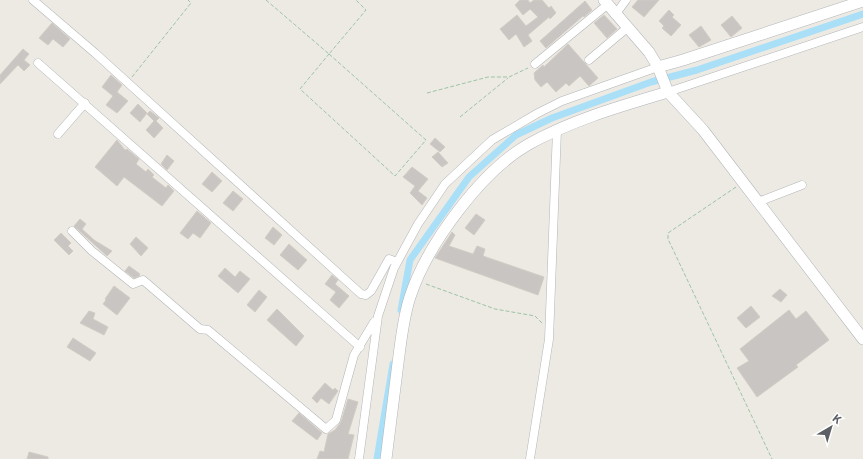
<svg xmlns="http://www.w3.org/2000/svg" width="863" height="459" font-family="'Public Sans',sans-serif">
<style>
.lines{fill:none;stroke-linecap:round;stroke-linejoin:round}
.canal{stroke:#aadff8;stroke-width:7}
.building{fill:#c9c5c2;stroke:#d2ccc3}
.street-casing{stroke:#b2b5b8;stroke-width:9}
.secondary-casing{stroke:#b1b4b8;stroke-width:12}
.path{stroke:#9cc4a4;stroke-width:1;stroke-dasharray:4 2;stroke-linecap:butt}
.street{stroke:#fff;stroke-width:8}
.secondary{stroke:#fff;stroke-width:11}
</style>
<rect width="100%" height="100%" fill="#edeae4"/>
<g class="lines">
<path class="canal" d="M401,310l9,-50 59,-83 47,-42 36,-17 99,-36 46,-12 166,-56
M377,459l16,-95"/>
</g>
<path class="building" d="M520,0h8l2,3 4,-3h8l7,8 2,-2 5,7 -6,6 -1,-2 -21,18 4,6 -8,6 -8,-13 -7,6 -9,-11 17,-14 9,11 12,-9 -8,-8 -7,6 -8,-10z
M638,0h21l-15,17 -12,-10z
M585,1l7,9 -8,7 -1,-1 -37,32 -6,-7z
M669,10l5,5 -2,2 9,8 -10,11 -9,-8 2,-2 -5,-5z
M604,15l13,14 -10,9 -13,-15z
M732,16l10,12 -11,9 -10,-12z
M52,23l18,16 -7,8 -10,-8 -5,6 -9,-7z
M701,26l10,14 -12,7 -10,-12z
M568,44l30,34 -9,8 -9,-10 -11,10 -3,-3 -10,9 -9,-10 -6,5 -6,-7 -1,-7 9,-8 1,2z
M23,49l6,5 -5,6 6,5 -6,6 -6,-6 -18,19v-9z
M111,75l11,10 -5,7 11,9 -11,12 -11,-8 7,-9 -11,-9z
M138,104l9,9 -7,9 -10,-9z
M150,111l9,7 -3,3 7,7 -9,10 -8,-8 8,-9 -7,-7z
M435,138l10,9 -5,5 -10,-8z
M117,140l8,10 2,-1 12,10 -3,5 10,8 2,-3 6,6 -2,2 14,11 2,-3 6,6 -12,15 -38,-29 -7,9 -22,-19z
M438,152l10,11 -6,4 -10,-10z
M167,155l7,6 -7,9 -6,-6z
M412,167l16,12 -10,12 9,7 -5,7 -12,-12 5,-7 -12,-9z
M212,172l10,9 -10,11 -10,-8z
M233,191l10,8 -10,12 -10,-8z
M197,211l14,12 -11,15 -7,-5 -5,6 -8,-6z
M476,214l9,6 -11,15 -9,-7z
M80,219l6,5 -4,5 12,11 18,11 -5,5 -33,-30z
M273,227l9,8 -8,10 -9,-7z
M452,232l3,3 -6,11 24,8 4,-8 8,3 -2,7 61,21 -6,18 -103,-37z
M61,233l10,10 -3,3 5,5 -4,4 -15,-15z
M136,237l12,11 -7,8 -11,-12z
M289,244l18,16 -9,10 -18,-15z
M129,266l11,8 -1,2 -5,2 -9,-7z
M225,268l10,9 5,-6 10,8 -12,14 -20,-17z
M332,275l6,5 -3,4 14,12 -10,12 -9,-8 6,-8 -11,-8z
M114,286l16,12 -13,17 -14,-11 3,-4 -1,-1z
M780,289l7,6 -6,7 -9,-6z
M259,290l8,7 -12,15 -8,-7z
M751,306l9,11 -14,11 -9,-10z
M277,309l27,27 -8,10 -29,-26z
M789,310l7,9 10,-8 23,29 -33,25 2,2 -41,30 -20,-29 12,-7 -9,-12z
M89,311l6,2 -2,6 15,8 -4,8 -24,-12z
M73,338l23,15 -6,8 -23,-14z
M325,383l8,7 2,-2 3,3 -9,13 -8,-6 -4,5 -5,-5z
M348,399l10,3 -10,32 6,1 -6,24h-31l3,-8 4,1 4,-18 7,-4 6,-8z
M299,413l23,20 -5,7 -25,-19z
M29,452l19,5v2h-21z"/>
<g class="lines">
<defs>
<path id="street" d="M33,0l62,53 266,241 5,1 5,-4 18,-32 8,3
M615,15l11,-15
M589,60l38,-32
M38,63l322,284
M535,64l72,-59
M668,92l195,-65
M58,134l27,-31
M758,202l44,-17
M72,231l20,20 41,33 10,-4 57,49 8,1 118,99 10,-9 18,-65 20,-33
M359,459l19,-143 16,-48 24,-44 27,-40 47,-44 46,-27 24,-12 96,-34
M530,459l19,-120 8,-209"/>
<path id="secondary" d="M604,0l45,52 9,15 10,25 35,38 160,209
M658,67l25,-7 180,-59
M386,459c4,-32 8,-64 12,-96 3,-22 5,-45 12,-66 17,-52 71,-126 119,-153 43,-24 92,-38 139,-52"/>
</defs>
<use href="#street" class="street-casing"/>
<use href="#secondary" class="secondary-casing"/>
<path class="path" d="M266,0l63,54 37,-44 -10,-10
M329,54l97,86 -31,36 -95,-87z
M132,77l59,-74 -3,-3
M427,93l61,-16h21l19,-9
M460,117l48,-39
M736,187l-68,46v6l104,220
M426,284l69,25 40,7 7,7"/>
<use href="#street" class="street"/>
<use href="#secondary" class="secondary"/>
</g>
<g transform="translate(831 427) rotate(38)" stroke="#ffffff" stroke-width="3" paint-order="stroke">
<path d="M0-3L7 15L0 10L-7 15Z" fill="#5c6064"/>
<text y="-6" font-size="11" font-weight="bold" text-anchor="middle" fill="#5c6064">K</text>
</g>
</svg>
